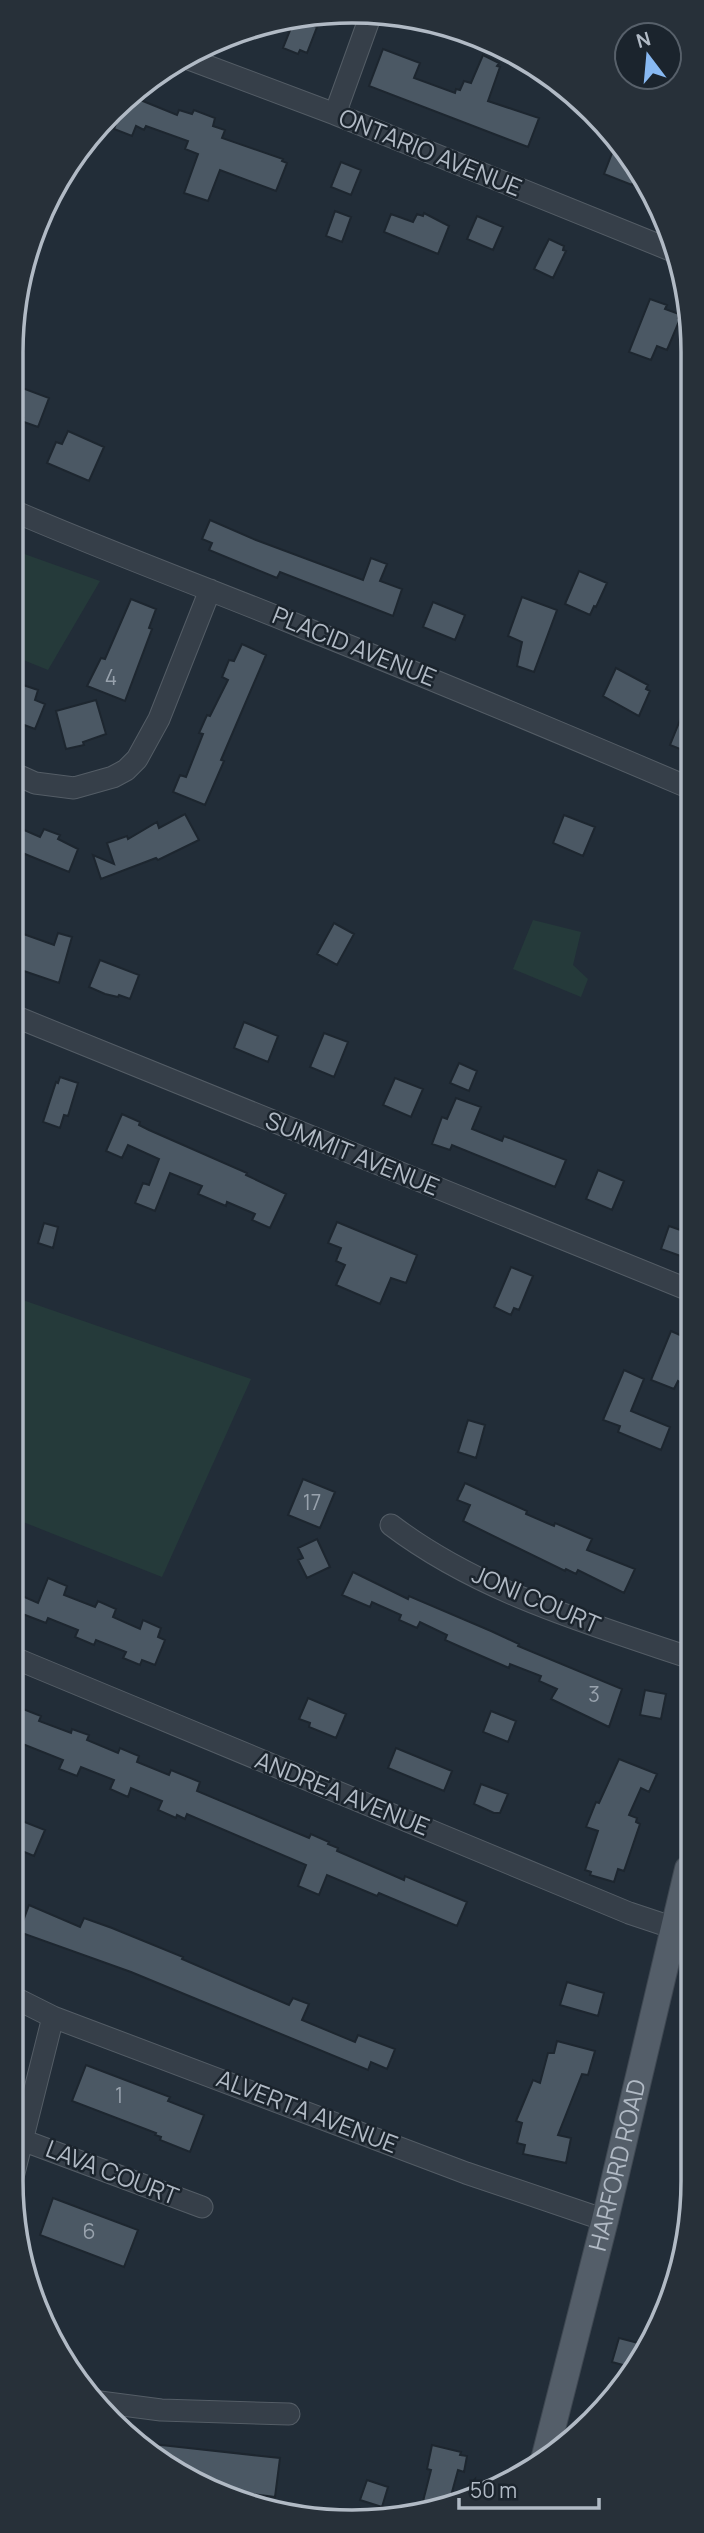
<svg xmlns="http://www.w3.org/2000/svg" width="704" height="2533" font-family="Manrope,sans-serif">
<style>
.green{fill:#253a3a}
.building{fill:#4b5864;stroke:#1d262f;stroke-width:2}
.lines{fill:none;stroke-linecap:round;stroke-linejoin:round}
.minor-casing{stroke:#545d66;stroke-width:23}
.major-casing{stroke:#3f4852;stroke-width:28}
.minor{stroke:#363f49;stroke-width:21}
.major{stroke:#545e69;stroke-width:26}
.labels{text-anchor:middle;stroke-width:5;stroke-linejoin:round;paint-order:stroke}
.number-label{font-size:21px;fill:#98a2ad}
.street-label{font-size:24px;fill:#b1bac5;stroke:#1b242d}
.rim{fill:none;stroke:#b1bac5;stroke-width:3.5}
</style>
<rect width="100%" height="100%" fill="#222d38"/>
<path class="green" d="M16,551l84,30 -52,89 -32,-13z
M533,920l48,12 -8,33 15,14 -7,18 -68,-28z
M14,1297l237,82 -89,198 -149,-59z"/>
<path class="building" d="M295,18l22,9 -10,26 -7,-3 -2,4 -15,-6z
M383,49l37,14 -6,15 41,15 1,-4 4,1 4,-9 7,2 12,-28 16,8 -2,3 3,1 -12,34 51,17 -11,29 -159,-61z
M133,97l44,18 2,-5 13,4 2,-4 21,8 -2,8 12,4 -3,8 61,21 -1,2 5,2 -11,28 -56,-21 -12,31 -24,-8 14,-39 -13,-5 3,-8 -42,-15 -2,4 -8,-4 -4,10 -18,-7 8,-21z
M614,148l11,3 13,19 -6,15 -28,-11z
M341,162l20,8 -10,25 -20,-8z
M335,211l16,6 -9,25 -16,-6z
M424,213l25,13 -11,28 -54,-22 7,-18 22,8 4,-8 6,2z
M477,216l26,11 -10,23 -26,-11z
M549,239l15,7 -1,4 3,1 -13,27 -19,-9z
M650,299l17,6 -2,4 14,5 -1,4 2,1 -13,31 -10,-4 -6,14 -22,-8z
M17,386l32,12 -11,29 -17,-6 2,-3 -6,-2z
M68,431l36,16 -15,34 -42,-18 9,-21 6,2z
M210,520l46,20 107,40 8,-22 16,6 -7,17 22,8 -9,27 -113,-44 -3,6 -68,-28 3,-7 -10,-4z
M579,571l28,12 -11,24 -2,-1 -4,9 -25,-11z
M522,597l35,13 -23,62 -17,-6 5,-24 -14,-6z
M131,599l25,10 -7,19 3,1 -27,72 -38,-15 14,-28 4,1z
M433,602l32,13 -10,25 -32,-13z
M242,644l24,11 -45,105 3,1 -19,44 -32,-13 7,-17 6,2 17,-43 -4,-1 8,-18 3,1 18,-36 -6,-3 7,-17 5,1z
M616,668l32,17 -2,4 4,2 -11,25 -36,-20z
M23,685l15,5 -3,10 10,4 -10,25 -19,-7v-29l3,1z
M689,698l1,1v54l-20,-8z
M96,700l10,34 -23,8 1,3 -18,4 -10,-38z
M185,814l14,26 -41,20 -2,-2 -55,21 -8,-24 21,9 -7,-21 20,-7 1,3 29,-17 2,6z
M564,815l31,12 -12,29 -30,-13z
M15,826l25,11 4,-8 16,6 -2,4 20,10 -9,23 -54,-22z
M334,923l20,11 -17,31 -20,-11z
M15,931l39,14 4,-12 14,4 -13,46 -44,-15z
M100,960l39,15 -9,24 -11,-4 -1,2 -13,-3 -16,-7z
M244,1022l34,14 -10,26 -34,-14z
M324,1033l24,9 -14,35 -24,-10z
M459,1063l18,8 -8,20 -19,-8z
M60,1077l18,6 -10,33 -4,-1 -4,13 -17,-6 13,-40 2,1z
M395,1078l28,11 -12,28 -28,-12z
M456,1098l25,9 -9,22 30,12 2,-5 62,24 -11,27 -103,-42 -2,5 -18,-6 10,-27 5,2z
M122,1114l18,8 -1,3 10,5 98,43 -1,2 40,19 -16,34 -18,-8 3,-6 -28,-12 -1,4 -28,-12 4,-8 -32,-13 -15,38 -20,-8 8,-20 6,2 10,-26 -31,-14 -6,13 -16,-7z
M598,1170l26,11 -12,29 -26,-11z
M337,1222l80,33 -11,28 -15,-5 -11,26 -44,-19 9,-20 -9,-4 5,-13 -13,-5z
M44,1223l14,4 -5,21 -15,-5z
M669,1226l20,7v26l-28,-10z
M511,1267l22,9 -14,34 -5,-2 -3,7 -17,-8z
M671,1331l18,8v27l-8,17 -3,-2 -4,8 -23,-9z
M624,1370l20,9 -13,32 39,16 -9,23 -43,-18 2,-6 -17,-6z
M468,1420l17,5 -9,33 -18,-6z
M303,1479l32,13 -15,36 -32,-13z
M465,1483l62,28 -1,3 28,12 1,-3 37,16 -5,11 48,19 -11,24 -46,-23 -2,4 -10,-5 -1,2 -102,-50 7,-16 -13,-5z
M317,1539l13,28 -23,11 -9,-18 5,-2 -5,-10z
M353,1572l55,27 1,-3 82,35 28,13 -1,2 104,43 -13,38 -58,-28 6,-10 -18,-8 2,-5 -31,-12 -1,4 -46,-20 -18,-8 2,-5 -27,-13 -3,6 -18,-8 2,-5 -29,-13 -2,5 -28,-12z
M48,1578l19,8 -3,9 31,12 3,-6 18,8 -3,8 27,12 3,-9 18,8 -3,9 7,3 -10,25 -13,-5 -2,5 -17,-7 3,-6 -30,-12 -2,5 -19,-8 3,-7 -30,-12 -2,5 -34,-13 1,-18 25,11z
M645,1690l21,4 -5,25 -21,-4z
M308,1698l38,16 -10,24 -27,-11 1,-4 -11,-4z
M23,1709l18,7 -2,5 32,12 1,-4 17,6 -2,5 31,13 2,-5 19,8 -2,6 32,13 2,-5 29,12 -3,9 112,47 2,-4 18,8 -1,2 10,4 -1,3 67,29 1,-4 62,26 -10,24 -78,-33 -2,3 -50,-21 -8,20 -21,-9 8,-21 -119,-51 -2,5 -8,-4 -1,3 -18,-8 4,-9 -31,-13 -3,9 -18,-8 4,-9 -33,-13 -4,9 -18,-7 4,-9 -48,-19 5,-13 -3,-1z
M491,1711l25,10 -8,21 -25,-10z
M396,1748l56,23 -8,20 -56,-23z
M619,1759l38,15 -8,18 -8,-4 -12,27 8,3 -1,4 4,2 -16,47 -6,-2 -4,13 -24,-7 1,-3 -6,-2 13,-39 -12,-4 10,-25 3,1z
M481,1784l27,10 -8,19h-6l-20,-9z
M12,1817l33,13 -11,26 -22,-9z
M29,1905l51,22 4,-9 28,10 71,29 -1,2 107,46 4,-7 16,6 -7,16 53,22 3,-7 37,14 -8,20 -16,-7 -3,8 -237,-98 -112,-40z
M567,1982l37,11 -6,23 -38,-11z
M557,2041l38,10 -7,24 -6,-1 -24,61 13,3 -5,25 -43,-9 2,-9 -8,-2 5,-20 -6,-2 17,-41 7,3 8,-30h6z
M86,2065l84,32 -2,4 36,14 -14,37 -30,-12 1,-3 -6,-2 1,-2 -84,-32z
M53,2198l85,32 -14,37 -84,-32z
M619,2338l31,8 -16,22 -22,-6z
M143,2443l137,15 -5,39 -74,-10z
M432,2445l29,7 -1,3 7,1 -3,16 -6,-2 -10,37 -7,4 -21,2 11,-43 -4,-1z
M367,2480l21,7 -6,20 -22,-7z"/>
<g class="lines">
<defs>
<path id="minor" d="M186,58l149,56 338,137
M335,114l35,-97
M16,512c95,41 191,76 286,115 130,52 259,106 388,161
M15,774l20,9 39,5 39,-11 13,-7 11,-11 22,-40 51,-129
M14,1016l675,274
M391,1525c87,66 195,98 297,132
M12,1657l617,256 45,15
M11,1996l42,21 413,156 139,47
M22,2140l180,67
M11,2185l42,-168
M92,2401l69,9 128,4"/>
<g id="major">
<path id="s1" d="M544,2460l61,-240 83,-351"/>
</g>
</defs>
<use href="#minor" class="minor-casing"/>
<use href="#major" class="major-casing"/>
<use href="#minor" class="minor"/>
<use href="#major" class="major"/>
</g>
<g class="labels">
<g class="number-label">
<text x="111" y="685">4</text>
<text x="312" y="1510">17</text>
<text x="594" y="1702">3</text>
<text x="119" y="2103">1</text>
<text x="89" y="2239">6</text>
</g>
<g class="street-label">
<text transform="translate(430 153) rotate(22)" y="8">ONTARIO AVENUE</text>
<text transform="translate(354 647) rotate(22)" y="8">PLACID AVENUE</text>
<text transform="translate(352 1154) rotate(22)" y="8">SUMMIT AVENUE</text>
<text transform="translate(536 1600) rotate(23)" y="8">JONI COURT</text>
<text transform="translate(342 1794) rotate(22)" y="8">ANDREA AVENUE</text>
<text transform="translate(307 2112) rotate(21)" y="8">ALVERTA AVENUE</text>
<text dy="8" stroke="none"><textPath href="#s1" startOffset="304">HARFORD ROAD</textPath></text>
<text transform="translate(112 2173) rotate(21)" y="8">LAVA COURT</text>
</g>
</g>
<path d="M0 0H704V2533H0ZM352 23H352A329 329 0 0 1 681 352V2181A329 329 0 0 1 352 2510H352A329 329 0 0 1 23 2181V352A329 329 0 0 1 352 23Z" fill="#273039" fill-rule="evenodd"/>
<path class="rim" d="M352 23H352A329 329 0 0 1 681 352V2181A329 329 0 0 1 352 2510H352A329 329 0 0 1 23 2181V352A329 329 0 0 1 352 23Z"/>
<g transform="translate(648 56) rotate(344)"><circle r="33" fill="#1b242d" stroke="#57606a" stroke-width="2"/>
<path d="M0-5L12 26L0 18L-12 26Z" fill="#88b9f2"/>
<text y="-10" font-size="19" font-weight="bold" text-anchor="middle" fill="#b1bac5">N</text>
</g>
<path d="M459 2498v10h140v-10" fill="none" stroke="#b1bac5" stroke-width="3.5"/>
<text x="470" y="2498" font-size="21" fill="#b1bac5" stroke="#1b242d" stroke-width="5" paint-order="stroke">50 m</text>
</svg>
